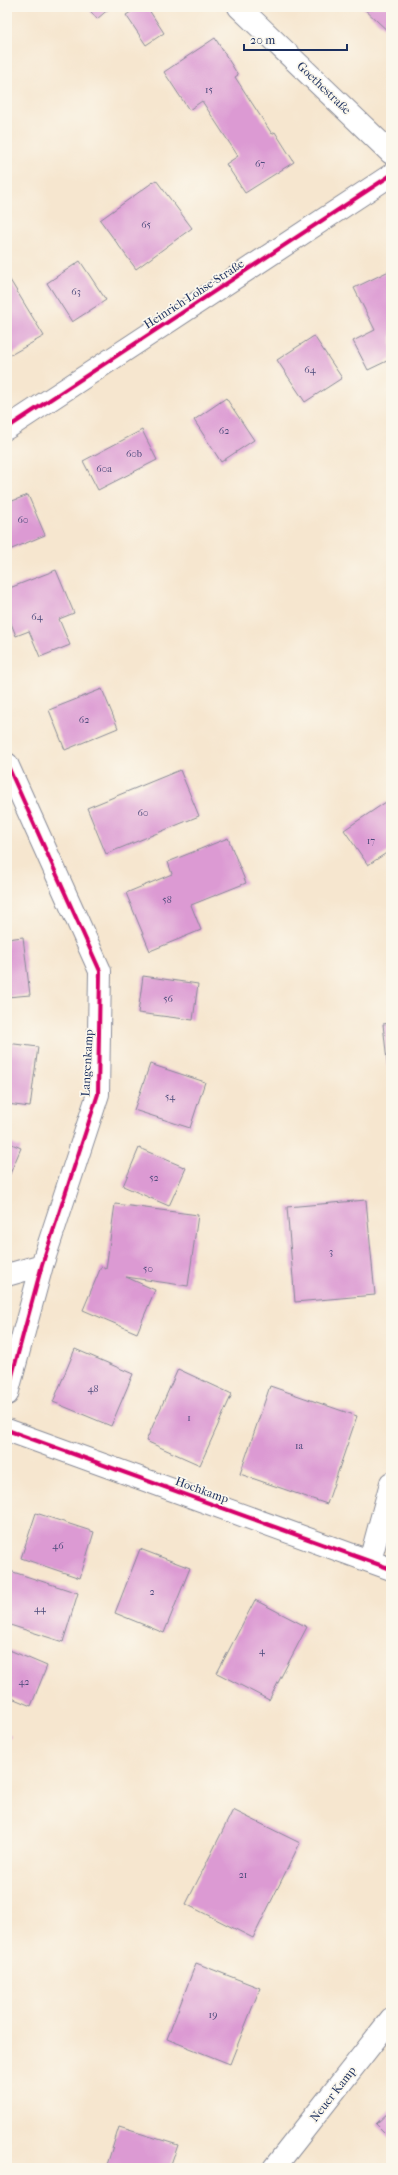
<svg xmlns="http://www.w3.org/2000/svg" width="398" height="2175" font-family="'IM FELL French Canon',serif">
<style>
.building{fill:#dc9ad3}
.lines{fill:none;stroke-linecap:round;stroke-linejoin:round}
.minor-casing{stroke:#888a96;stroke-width:24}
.minor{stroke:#fff;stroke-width:22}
.cycleway-casing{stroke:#fbf7ec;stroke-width:6}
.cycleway{stroke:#d6006c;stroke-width:4}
.labels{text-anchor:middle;stroke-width:3.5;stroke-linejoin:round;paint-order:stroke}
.number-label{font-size:10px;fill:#4b4a7b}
.street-label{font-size:12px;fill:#1b2f5e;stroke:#fbf7ec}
</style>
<rect width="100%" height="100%" fill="#fbf7ec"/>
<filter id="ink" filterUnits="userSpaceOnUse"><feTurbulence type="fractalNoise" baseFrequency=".025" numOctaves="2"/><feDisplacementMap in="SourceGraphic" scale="8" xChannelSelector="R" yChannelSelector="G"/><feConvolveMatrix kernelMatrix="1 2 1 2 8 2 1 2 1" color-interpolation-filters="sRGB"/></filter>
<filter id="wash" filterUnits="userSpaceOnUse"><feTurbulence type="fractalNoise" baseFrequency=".012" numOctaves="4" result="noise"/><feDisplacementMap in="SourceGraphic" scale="16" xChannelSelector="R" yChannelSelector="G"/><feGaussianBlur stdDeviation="0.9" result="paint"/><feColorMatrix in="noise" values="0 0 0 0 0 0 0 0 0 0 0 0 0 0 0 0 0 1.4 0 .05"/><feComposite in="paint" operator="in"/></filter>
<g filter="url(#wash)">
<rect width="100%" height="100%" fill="#f6e6cf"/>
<g id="blocks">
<path class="building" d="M87,7h24l-14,12z
M139,7h8l17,26 -18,12 -20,-30z
M362,7h29v27z
M215,38l23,37 -3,2 37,57 3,-2 19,30 -49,31 -19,-29 12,-8 -36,-55 -13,9 -25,-38z
M156,180l36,48 -56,41 -36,-49z
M80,261l26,39 -34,22 -25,-39z
M391,270v89l-23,11 -15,-29 22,-11 -21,-42z
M7,275l37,61 -37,21z
M314,336l28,42 -37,24 -28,-42z
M226,398l28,42 -33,22 -27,-42z
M142,430l15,30 -59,30 -15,-29z
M28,495l17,40 -38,16v-48z
M56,570l18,43 -15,6 11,26 -30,12 -11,-26 -13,5 -9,-23v-24z
M102,689l16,39 -53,22 -16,-40z
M180,770l19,46 -93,38 -19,-46z
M386,802l5,8v40l-23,15 -24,-35z
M228,838l18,45 -55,22 10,25 -51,21 -24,-58 46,-19 -4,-12z
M23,937l7,58 -23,2v-58z
M143,976l55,8 -5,36 -55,-7z
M391,1023v48h-3l-5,-47z
M7,1043l31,4 -8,60 -23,-3z
M150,1064l55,18 -15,46 -56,-18z
M7,1142l14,6 -14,33z
M139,1148l47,20 -17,38 -46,-20z
M366,1200l9,95 -80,7 -8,-95z
M115,1204l83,11 -10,71 -62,-9 29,13 -18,43 -54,-23 18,-43 5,2z
M75,1349l58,25 -22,52 -58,-24z
M178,1369l54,25 -32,71 -54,-24z
M270,1386l87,30 -30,88 -87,-30z
M36,1513l58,19 -14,46 -59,-20z
M140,1549l50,19 -26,65 -49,-20z
M7,1570l71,23 -15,49 -56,-18z
M255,1600l52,27 -38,73 -52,-27z
M7,1649l40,17 -16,40 -24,-10z
M7,1734l4,2 -4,8z
M233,1810l67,33 -47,95 -67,-34z
M196,1963l64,25 -30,76 -63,-25z
M391,2110v29l-15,-15z
M119,2127l59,18 -8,23h-64z"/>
</g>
</g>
<g filter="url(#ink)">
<use href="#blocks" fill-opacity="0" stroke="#888a96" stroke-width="1"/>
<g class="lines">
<defs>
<path id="minor" d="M239,7l152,146
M7,428l384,-253
M7,764l93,207 -2,123 -56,171 -35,129
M7,1275l35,-10
M7,1430l384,139
M370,1561l21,-78
M274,2168l117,-149"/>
</defs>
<use href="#minor" class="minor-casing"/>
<use href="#minor" class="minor"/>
<defs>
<path id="cycleway" d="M7,428l384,-253
M7,764l93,207 -2,123 -56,171 -35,129
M7,1430l384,139"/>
</defs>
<use href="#cycleway" class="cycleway-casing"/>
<use href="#cycleway" class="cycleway"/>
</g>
</g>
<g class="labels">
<g class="number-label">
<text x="209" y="93">15</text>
<text x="260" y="167">67</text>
<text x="146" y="228">65</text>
<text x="76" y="295">63</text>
<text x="310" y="373">64</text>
<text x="224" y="434">62</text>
<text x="134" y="457">60b</text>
<text x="104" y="472">60a</text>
<text x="23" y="523">60</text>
<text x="37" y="620">64</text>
<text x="84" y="723">62</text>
<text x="143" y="816">60</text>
<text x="371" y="844">17</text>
<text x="167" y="903">58</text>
<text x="168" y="1002">56</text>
<text x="170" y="1100">54</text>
<text x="154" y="1181">52</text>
<text x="331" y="1255">3</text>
<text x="148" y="1272">50</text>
<text x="93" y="1392">48</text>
<text x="189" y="1421">1</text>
<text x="299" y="1449">1a</text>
<text x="58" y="1549">46</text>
<text x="152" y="1595">2</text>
<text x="40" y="1612">44</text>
<text x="262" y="1654">4</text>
<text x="24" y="1685">42</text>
<text x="243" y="1878">21</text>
<text x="213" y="2018">19</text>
</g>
<g class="street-label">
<text transform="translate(324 88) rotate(44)" y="4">Goethestraße</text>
<text transform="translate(194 294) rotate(-33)" y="4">Heinrich-Lohse-Straße</text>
<text transform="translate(87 1063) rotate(-87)" y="4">Langenkamp</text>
<text transform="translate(202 1490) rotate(20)" y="4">Hochkamp</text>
<text transform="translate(333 2094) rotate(-52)" y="4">Neuer Kamp</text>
</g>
</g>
<rect width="398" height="2175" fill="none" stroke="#fbf7ec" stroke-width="24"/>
<path d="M244 44v6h103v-6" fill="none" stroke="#1b2f5e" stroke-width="2"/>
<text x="250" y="44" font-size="12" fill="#1b2f5e" stroke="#fbf7ec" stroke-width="3" paint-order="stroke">20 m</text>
</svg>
